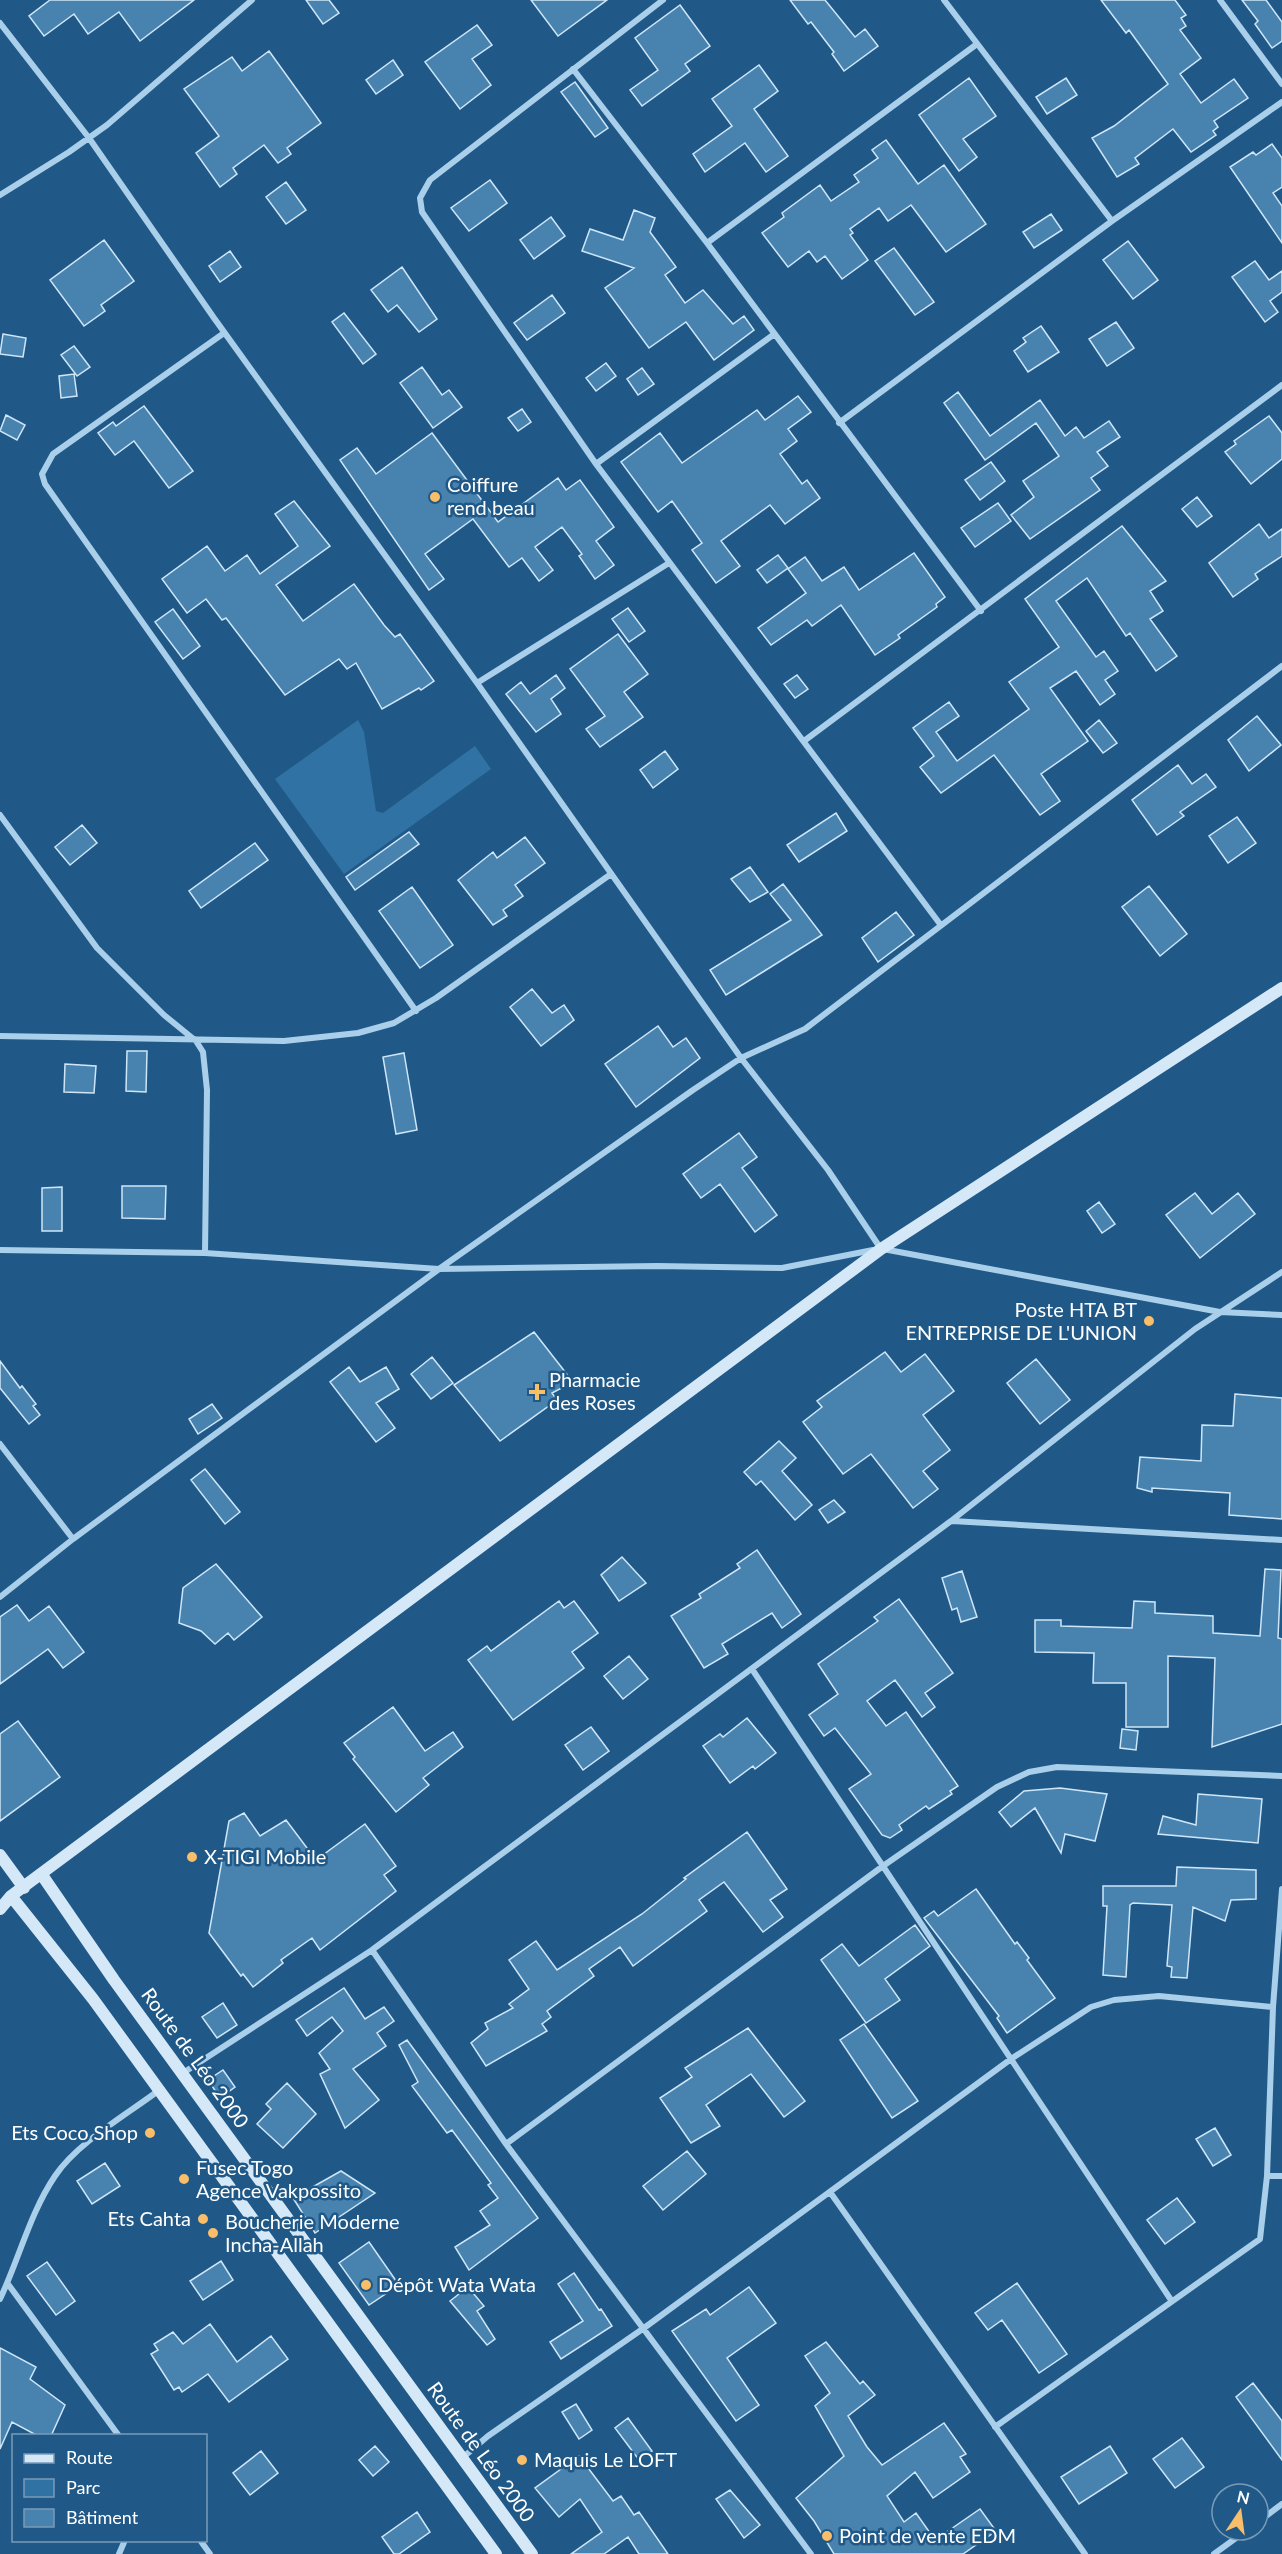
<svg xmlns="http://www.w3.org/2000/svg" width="1282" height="2554" font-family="Lato,sans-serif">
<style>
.green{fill:#3072a3}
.building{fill:#4883af;stroke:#cee6f8;stroke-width:1.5}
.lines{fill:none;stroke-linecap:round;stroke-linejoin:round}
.street{stroke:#aacfea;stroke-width:6}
.secondary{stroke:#d5e8f8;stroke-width:12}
.poi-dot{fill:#f8be6a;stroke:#205987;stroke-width:2}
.labels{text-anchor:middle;stroke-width:5;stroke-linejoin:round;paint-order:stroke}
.poi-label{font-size:20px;fill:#fff;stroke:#205987;text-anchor:start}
.street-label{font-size:20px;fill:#fff;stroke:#205987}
</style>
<rect width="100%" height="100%" fill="#205987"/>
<path class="green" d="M358,720l6,12 12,79 7,2 92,-67 16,23 -147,105 -69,-95z"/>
<path class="building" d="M50,0h144l-54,41 -21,-29 -31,22 -14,-20 -30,22 -15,-20z
M306,0h23l10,13 -16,11z
M531,0h76l-49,36z
M790,0h35l30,37 10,-8 13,17 -34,25 -12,-17 2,-2 -23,-30 -3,2z
M1101,0h74l11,15 -5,3 5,8 -6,4 21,28 -21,16 21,29 33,-24 14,19 -34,23 4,6 -5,4 3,4 -25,17 -18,-23 -38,29 4,6 -22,13 -25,-39 22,-12 54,-42 -39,-54 -3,3z
M1242,0h24l16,22v19l-10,7 -17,-24 3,-3z
M680,5l30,41 -25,18 5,7 -48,35 -12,-16 28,-20 -23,-32z
M477,25l15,20 -20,14 19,26 -31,24 -35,-47z
M269,51l52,72 -34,25 4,6 -13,9 -14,-18 -31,23 4,6 -17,13 -24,-34 23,-17 -35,-47 48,-32 10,14z
M393,60l10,15 -27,19 -10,-14z
M759,65l19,26 -24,18 34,47 -22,16 -21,-29 -40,29 -12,-18 39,-28 -20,-27z
M969,78l27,38 -33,23 14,18 -18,14 -40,-56z
M1066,78l11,17 -30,19 -11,-17z
M575,82l33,46 -13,9 -34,-45z
M886,140l32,44 26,-19 42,59 -40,28 -35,-47 -23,16 -9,-13 -29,21 3,4 -3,2 18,25 -26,19 -17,-23 -8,6 -8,-11 -21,16 -26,-34 22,-16 -2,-4 38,-28 11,16 28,-19 -5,-7 24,-17 -6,-8z
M1272,144l10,14v29l-9,6 9,13v37l-52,-76 23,-15 3,3z
M490,180l17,23 -38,28 -18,-23z
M286,182l20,28 -20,14 -20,-27z
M634,210l21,8 -5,14 26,35 -11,8 20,28 18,-13 30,34 11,-8 10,14 -40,30 -28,-38 -37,26 -44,-60 29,-20 -52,-17 8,-22 33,11z
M1051,214l11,16 -28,18 -11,-16z
M551,217l14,19 -31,23 -14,-19z
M104,240l30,41 -33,24 4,6 -21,15 -34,-46z
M1128,241l30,39 -25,19 -30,-39z
M894,248l40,54 -19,13 -40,-54z
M230,251l11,16 -21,15 -11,-16z
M1255,261l14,19 13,-9v21l-12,9 8,11 -13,10 -33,-45z
M402,267l35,52 -18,13 -22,-27 -9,7 -17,-22z
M552,295l13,18 -38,27 -13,-17z
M344,313l32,41 -13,10 -31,-42z
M1116,322l18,26 -27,18 -18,-27z
M1041,326l18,26 -31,20 -14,-21 12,-9 -3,-4z
M3,334l23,4 -3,19 -23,-3z
M74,346l16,21 -13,9 -16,-21z
M606,363l10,13 -20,15 -10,-13z
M422,367l20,28 7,-5 13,17 -29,21 -33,-45z
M642,368l12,16 -16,11 -11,-16z
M74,374l3,22 -16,2 -2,-22z
M958,392l32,44 50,-36 25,36 11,-9 8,11 25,-17 11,16 -23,15 11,14 -17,12 9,12 -70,49 -19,-24 23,-18 -11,-16 36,-25 -23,-33 -51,37 -41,-57z
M798,396l13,16 -23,17 9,12 -17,13 22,30 5,-4 13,18 -35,26 -15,-19 -49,36 19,25 -24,17 -24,-33 10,-7 -30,-42 -14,11 -37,-50 39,-29 22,30 75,-53 8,10z
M144,406l49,65 -24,17 -35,-47 -19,14 -17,-22 15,-11 3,4z
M522,409l9,13 -13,9 -10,-13z
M6,415l19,10 -8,15 -17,-9z
M1269,416l13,17v26l-31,25 -26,-32 11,-8 -2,-3z
M432,433l66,89 60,-44 8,12 14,-10 34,47 -18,14 18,24 -19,14 -16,-23 3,-2 -20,-27 -27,20 18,23 -14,11 -17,-23 -13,9 -36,-48 -48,35 19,25 -15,11 -89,-130 17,-12 19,26z
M991,462l14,19 -25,19 -15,-20z
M1197,497l15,19 -15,11 -15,-18z
M294,501l36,45 -54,39 27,36 51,-37 30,41 11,12 5,-3 34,47 -13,9 -2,-2 -37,21 -26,-46 -9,6 -8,-10 -54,36 -59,-77 -4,2 -16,-21 -19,14 -25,-34 45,-33 18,25 22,-16 13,19 38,-28 -23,-32z
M998,503l13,18 -36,26 -14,-19z
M1259,524l10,14 13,-9v27l-27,18 3,5 -25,18 -24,-34z
M1122,526l44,55 -16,10 13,20 -13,8 27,37 -21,15 -26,-38 -4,3 -39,-58 -31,23 40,56 8,-6 14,20 -13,9 10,14 -15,11 -24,-34 -26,17 38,53 -47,33 19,27 -20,14 -46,-60 -53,38 -21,-26 14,-11 -21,-28 36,-26 10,14 -23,16 21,29 72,-52 -20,-27 50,-35 -34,-48z
M914,553l31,44 -9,7 1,3 -39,28 2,3 -25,17 -34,-50 -29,21 -5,-6 -36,25 -13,-17 48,-35 -18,-24 17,-12 17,24 22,-14 15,23z
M778,555l10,13 -21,15 -10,-13z
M628,608l17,23 -16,11 -17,-23z
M173,609l27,37 -17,13 -28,-37z
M618,634l30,40 -24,18 19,25 -43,30 -14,-18 19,-13 -35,-47z
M556,675l9,13 -14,11 10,15 -25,18 -30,-38 15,-12 9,12z
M797,675l11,14 -13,9 -11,-14z
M1257,716l24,29 -32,26 -21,-31z
M1099,720l18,23 -14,10 -17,-22z
M665,751l13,18 -25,19 -13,-18z
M1178,765l14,19 14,-10 10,13 -36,25 4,4 -27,19 -25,-35z
M836,813l11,18 -48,31 -12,-17z
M1237,817l19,26 -28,20 -19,-27z
M82,825l15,18 -27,22 -15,-18z
M409,832l10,12 -64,46 -9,-13z
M525,837l20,26 -30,22 8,11 -20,14 4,6 -14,9 -35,-45 35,-28 4,6z
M255,843l13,17 -67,48 -12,-17z
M750,867l18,25 -18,10 -19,-23z
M783,884l39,51 -96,60 -16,-25 81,-50 -21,-26z
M1149,886l38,48 -27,22 -38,-49z
M412,887l41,58 -33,23 -41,-57z
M896,912l18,23 -36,27 -16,-24z
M532,989l20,24 12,-8 10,15 -33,26 -31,-39z
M658,1026l15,21 13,-9 14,20 -64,49 -31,-43z
M127,1051h20l-1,41 -20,-1z
M404,1053l13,77 -21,4 -13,-77z
M65,1064l31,2 -2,27 -30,-1z
M739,1133l18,24 -15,11 35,47 -22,17 -35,-48 -19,14 -18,-24z
M122,1186h44l-1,33 -43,-1z
M62,1187v44h-20v-43z
M1195,1193l17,21 26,-21 17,21 -55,44 -34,-43z
M1099,1202l16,22 -13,9 -15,-22z
M534,1332l39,50 -21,11 5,7 -57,41 -46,-56z
M885,1352l16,20 24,-18 29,37 -31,24 27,35 -27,21 15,18 -25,19 -42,-54 -28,20 -40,-52 19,-15 -5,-6z
M432,1357l21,26 -22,16 -20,-25z
M1036,1359l34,41 -30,24 -33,-41z
M0,1361l20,27 2,-2 14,18 -3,2 7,9 -11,9 -29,-36z
M349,1367l11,15 26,-15 13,22 -23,14 19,25 -19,14 -46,-60z
M1235,1394l47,4v121l-53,-4 1,-22 -78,-5v4l-15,-4 3,-31 61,4 1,-36 31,1z
M212,1404l10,14 -24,16 -9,-15z
M779,1441l17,17 -14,13 30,34 -17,15 -34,-39 -5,4 -12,-13z
M205,1469l35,43 -15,12 -34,-44z
M834,1500l11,12 -17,11 -9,-13z
M757,1550l44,64 -19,14 -10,-15 -50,31 6,10 -24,14 -33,-52 30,-18 -2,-4 41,-26 -3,-4z
M622,1557l24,26 -27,18 -18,-26z
M216,1564l46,53 -28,23 -6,-7 -13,11 -14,-13 -22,-8 4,-35z
M1265,1569l16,1 -3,68 4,1v85l-70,23 3,-89 -47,-2v71h-42v-44h-33l1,-30 -59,-1v-32h26v6l71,2 2,-27 21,1v11l58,3v17l47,3z
M962,1571l15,46 -16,5 -4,-14 -5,2 -10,-32z
M899,1599l54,74 -28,20 10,14 -13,10 -27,-37 -28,21 19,25 20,-14 52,74 -8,5 2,3 -23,15 -3,-3 -27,19 3,5 -12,8 -8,-3 -33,-46 22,-15 -36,-46 -11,8 -15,-21 29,-21 -20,-30 60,-43 -4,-4z
M559,1601l5,7 10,-7 24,32 -26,19 12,16 -71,52 -45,-60 19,-14 4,5z
M17,1605l12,16 20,-15 35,46 -21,16 -15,-19 -48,35v-67z
M629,1656l19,23 -25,20 -19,-23z
M393,1707l32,44 28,-19 10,15 -40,31 6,7 -33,27 -43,-53 2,-2 -11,-14z
M747,1718l29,35 -21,16 -2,-3 -23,17 -27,-37 17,-12 3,3z
M18,1721l42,56 -60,44v-87z
M591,1727l18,24 -26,19 -18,-25z
M1122,1729l16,2 -2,19 -16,-2z
M1060,1788l47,6 -12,47 -30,-7 -4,19 -26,-45 -24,19 -12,-15 25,-21z
M1198,1794l64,5 -4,44 -100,-9 5,-18 33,9z
M244,1813l16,23 26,-16 30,40 49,-36 31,42 -12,9 12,16 -76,59 -8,-12 -31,22 2,3 -30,24 -10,-13 -2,2 -32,-43 20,-112z
M747,1832l40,57 -17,11 13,17 -20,15 -39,-50 -25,18 8,11 -74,55 -13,-19 -31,22 5,7 -47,35 4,6 -9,7 5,7 -61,35 -15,-23 17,-14 -3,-6 28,-15 -4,-4 20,-15 -20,-29 27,-19 21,29 85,-56 44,-35 -2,-1z
M1177,1867l79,3v29l-25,1 -6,21 -32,-14 -6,71 -16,-1 1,-10 -5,-1 5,-61 -39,-2 -3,2 -4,72 -23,-2 4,-69h-4v-20h73z
M976,1889l39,55 2,-2 12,16 -2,2 28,38 -48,35 -10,-15 2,-2 -75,-98 10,-7 4,5z
M915,1925l15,21 -45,33 15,21 -34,23 -45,-63 21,-16 17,22z
M344,1988l21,31 19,-12 10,14 -17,12 9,13 -33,23 26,31 -34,28 -25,-54 10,-5 -11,-16 24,-22 -11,-14 -25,19 -11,-16z
M223,2003l14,22 -20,13 -15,-21z
M864,2024l54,77 -26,17 -52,-78z
M748,2028l57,73 -21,16 -33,-43 -45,31 14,21 -29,17 -31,-45 32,-21 -7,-9z
M407,2040l131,178 -69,52 -14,-23 35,-22 -10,-14 18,-13 -10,-13 3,-2 -39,-53 -5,3 -35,-47 6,-4 -19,-37z
M223,2070l12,17 -15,11 -12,-18z
M287,2083l29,31 -33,34 -26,-24 14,-15 -5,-5z
M1215,2128l16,27 -18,11 -17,-27z
M687,2151l19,23 -43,36 -20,-24z
M105,2163l15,23 -28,18 -15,-23z
M341,2171l34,22 -60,40 -22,-35z
M1177,2198l18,24 -30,22 -18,-24z
M369,2242l30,43 -30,20 -30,-42z
M221,2261l12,19 -30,20 -13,-19z
M47,2262l28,39 -19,14 -29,-39z
M574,2273l25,37 2,-1 11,17 -51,33 -11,-17 33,-21 -25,-37z
M1017,2283l50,71 -28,19 -37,-53 -14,10 -13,-17z
M468,2287l16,19 -7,5 18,28 -8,6 -37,-44z
M749,2287l27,36 -49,35 32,47 -23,16 -64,-90 34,-22 4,6z
M210,2324l27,38 34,-26 17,23 -59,43 -21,-28 -26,18 -3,-5 -5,3 -23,-36 7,-4 -4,-6 19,-12 10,12z
M826,2342l34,42 3,-3 12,14 -27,21 19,31 15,18 62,-42 22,31 -6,3 10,15 -37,26 -18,-26 -28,24 17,26 12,-9 19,27 45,-31 16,22 -33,23h-129l-20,-33 -18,-23 48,-42 -29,-50 15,-13 -25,-37z
M0,2348l36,19 -6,12 35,26 -14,31h-13l-26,-14 -12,27z
M1253,2383l29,38v39l-46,-63z
M576,2404l16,26 -13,9 -17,-27z
M628,2418l24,33 -13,9 -24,-32z
M1182,2438l22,29 -29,21 -22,-29z
M375,2446l14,16 -16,14 -14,-16z
M1110,2446l17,27 -48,31 -18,-27z
M261,2451l17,22 -28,22 -17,-22z
M579,2456l34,45 8,-5 13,19 5,-3 29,42h-29l-11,-17 -24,17h-33l31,-22 -22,-33 -21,18 -24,-29z
M730,2490l30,35 -16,13 -28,-39z
M417,2512l13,20 -31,22h-5l-12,-17z"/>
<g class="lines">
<path class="street" d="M663,0l-233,180 -10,18 2,14 174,252 344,460
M944,0l168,221
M1220,0l62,84
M0,23l89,115 125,180 263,365 264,375 87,112 53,79
M573,69l134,174 274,368
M0,195l69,-43 38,-27 145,-125
M707,243l270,-199
M224,333l-171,121 -11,20 3,10 371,527
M839,423l273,-202 170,-119
M596,464l177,-129
M477,683l192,-120
M804,741l478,-356
M0,815l97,133 67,67 32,26 7,11 4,38 -2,163
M0,1036l284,5 74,-8 36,-10 42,-25 175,-124
M883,1249l337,63 62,3
M0,1250l205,3 234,16 218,-3 125,2 91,-18
M0,1444l73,95
M952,1521l330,19
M0,1597l73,-58 366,-270 254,-179 48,-32 64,-29 477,-363
M752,1669l419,631
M372,1950l134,194 305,410
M183,2073l189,-123 579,-429 244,-192 87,-57
M506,2144l377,-278 114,-79 32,-15 28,-5 225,9
M1267,2176h15
M830,2192l255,362
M8,2284l111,152
M0,2299c19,-40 30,-86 55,-123 22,-33 71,-61 103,-85
M995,2427l265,-188 7,-63 6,-169 9,-118
M461,2459l27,-23 156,-108 367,-269 80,-52 23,-7 45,-4 114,11
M1258,2522l24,-18
M200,2540l10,14
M119,2554l6,-14
M1214,2554l33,-24"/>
<path class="secondary" d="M0,1855l24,33
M42,1875l72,105 418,574
M11,1896l82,103 403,555
M0,1909l11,-13 870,-647 401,-261"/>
</g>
<g class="poi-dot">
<circle cx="435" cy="497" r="6"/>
<circle cx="1149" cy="1321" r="6"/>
<path d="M534 1383h6v6h6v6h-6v6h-6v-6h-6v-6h6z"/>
<circle cx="192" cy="1857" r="6"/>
<circle cx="150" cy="2133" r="6"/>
<circle cx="184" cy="2179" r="6"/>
<circle cx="203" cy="2219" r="6"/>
<circle cx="213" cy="2233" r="6"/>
<circle cx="366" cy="2285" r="6"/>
<circle cx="522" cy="2460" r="6"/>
<circle cx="827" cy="2536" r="6"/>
</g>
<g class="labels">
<g class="poi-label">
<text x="447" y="492">Coiffure<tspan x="447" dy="23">rend beau</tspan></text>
<text x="1137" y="1317" text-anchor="end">Poste HTA BT<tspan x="1137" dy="23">ENTREPRISE DE L'UNION</tspan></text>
<text x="549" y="1387">Pharmacie<tspan x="549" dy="23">des Roses</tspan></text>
<text x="204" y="1864">X-TIGI Mobile</text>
<text x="138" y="2140" text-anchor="end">Ets Coco Shop</text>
<text x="196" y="2175">Fusec Togo<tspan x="196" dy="23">Agence Vakpossito</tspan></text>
<text x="191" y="2226" text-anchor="end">Ets Cahta</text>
<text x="225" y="2229">Boucherie Moderne<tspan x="225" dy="23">Incha-Allah</tspan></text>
<text x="378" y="2292">Dépôt Wata Wata</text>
<text x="534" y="2467">Maquis Le LOFT</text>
<text x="839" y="2543">Point de vente EDM</text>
</g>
<g class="street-label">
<text transform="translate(195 2058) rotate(54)" y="7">Route de Léo 2000</text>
<text transform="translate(481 2452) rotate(54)" y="7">Route de Léo 2000</text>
</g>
</g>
<rect x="12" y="2434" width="195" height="108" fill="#205987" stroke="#799bb7" stroke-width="1.5"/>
<rect x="24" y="2454" width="30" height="9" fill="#d5e8f8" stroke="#799bb7" stroke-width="1.5"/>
<text x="66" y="2464" font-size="18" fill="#ffffff">Route</text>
<rect x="24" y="2479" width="30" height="18" fill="#3072a3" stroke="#799bb7" stroke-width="1.5"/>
<text x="66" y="2494" font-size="18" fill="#ffffff">Parc</text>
<rect x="24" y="2509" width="30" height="18" fill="#4883af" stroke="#799bb7" stroke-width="1.5"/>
<text x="66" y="2524" font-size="18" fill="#ffffff">Bâtiment</text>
<g transform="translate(1240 2512) rotate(13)"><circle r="28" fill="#205987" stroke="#799bb7" stroke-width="1.5"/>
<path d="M0-4.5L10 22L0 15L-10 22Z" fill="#f8be6a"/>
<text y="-9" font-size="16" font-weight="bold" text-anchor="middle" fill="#ffffff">N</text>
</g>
</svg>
